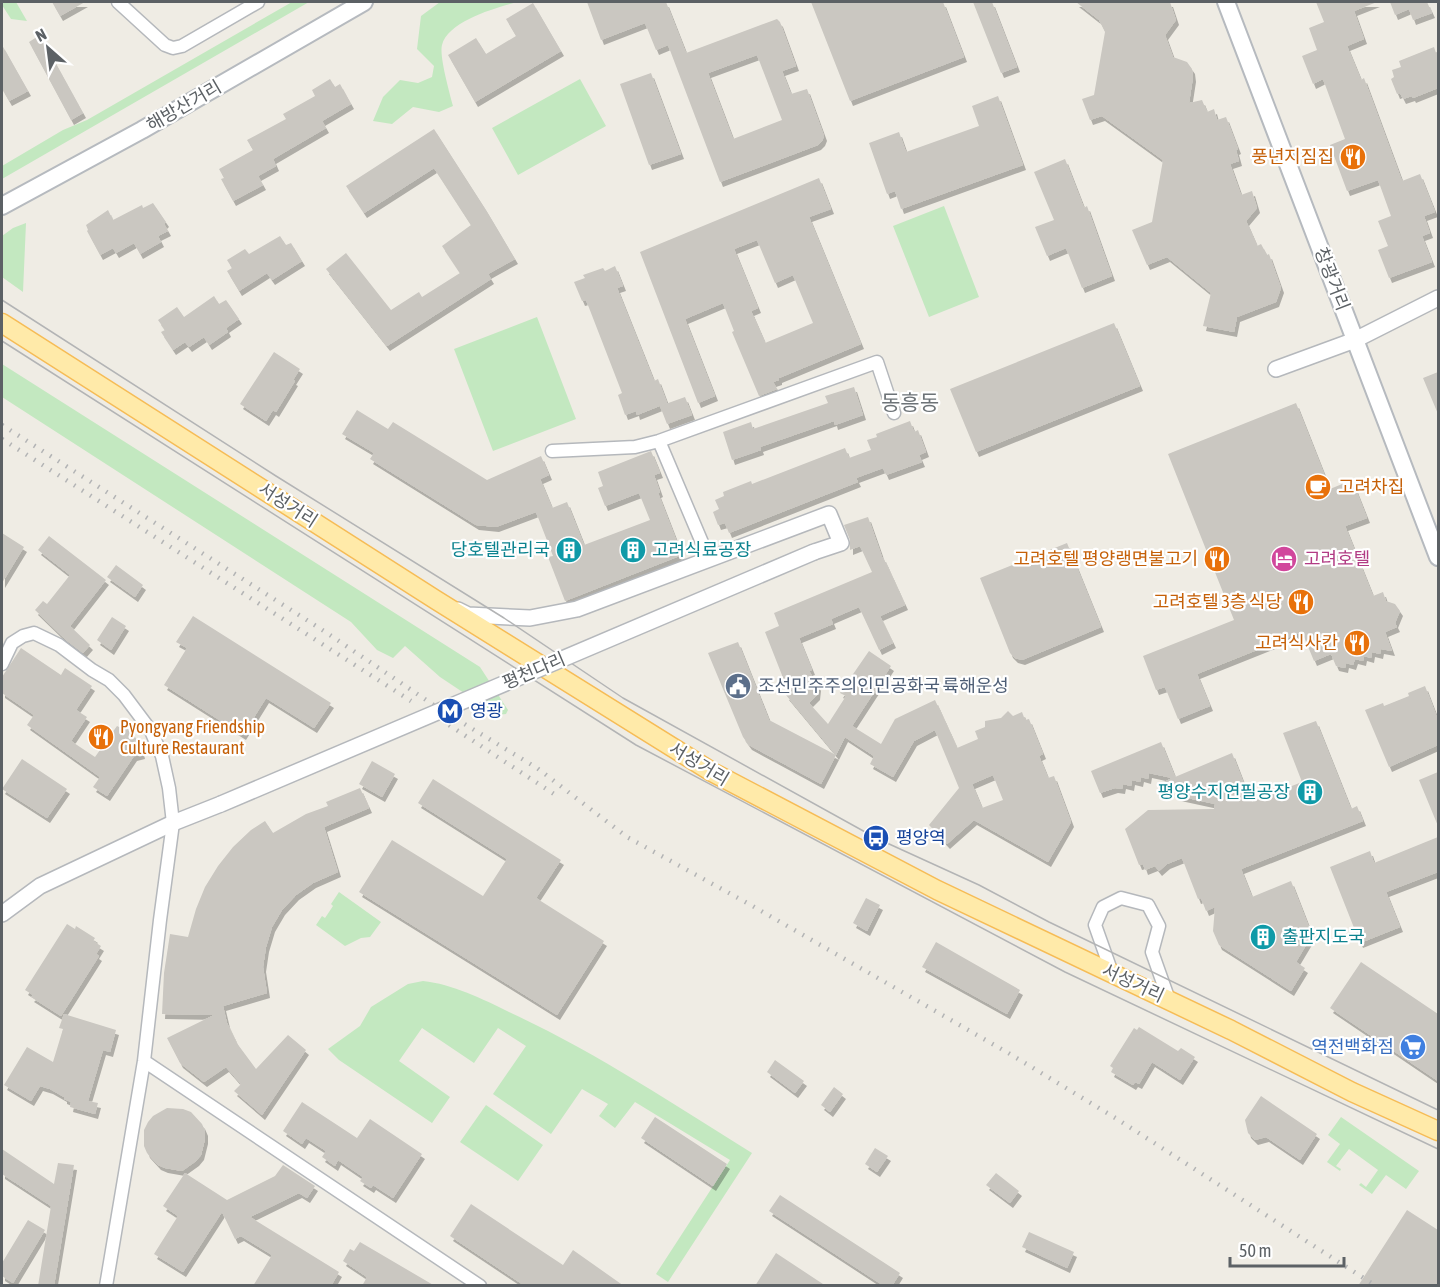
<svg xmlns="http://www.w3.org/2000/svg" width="1440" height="1287" font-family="'Asap Condensed','Noto Sans KR',sans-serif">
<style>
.green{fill:#c3e8c0}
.building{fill:#cac7c1;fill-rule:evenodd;filter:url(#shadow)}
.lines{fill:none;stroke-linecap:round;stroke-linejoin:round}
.minor-casing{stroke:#b5b8bc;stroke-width:15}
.tertiary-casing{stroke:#b5b8bc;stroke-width:18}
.secondary-casing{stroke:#b6babf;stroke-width:20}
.primary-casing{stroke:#f6bc56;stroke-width:21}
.minor{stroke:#fff;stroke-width:12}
.tertiary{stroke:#fff;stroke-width:15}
.secondary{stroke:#fff;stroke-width:16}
.primary{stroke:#ffeaa9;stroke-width:18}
.tram{stroke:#b3b4b5;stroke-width:1.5}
.rail{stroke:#b3b4b5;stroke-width:4.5;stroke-dasharray:1.5 8;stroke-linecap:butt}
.tertiary-bridge-casing{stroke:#b5b8bc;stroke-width:18;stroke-linecap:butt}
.tertiary-bridge{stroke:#fff;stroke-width:15}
.labels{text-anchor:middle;stroke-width:4.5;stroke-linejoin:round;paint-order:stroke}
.street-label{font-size:18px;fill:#5c6165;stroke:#fff}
.food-label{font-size:18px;fill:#c56008;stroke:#fff;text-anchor:end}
.culture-label{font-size:18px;fill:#0d838f;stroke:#fff;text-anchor:end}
.hotel-label{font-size:18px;fill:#b23c85;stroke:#fff;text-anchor:start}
.service-label{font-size:18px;fill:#4e5e75;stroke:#fff;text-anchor:start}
.transit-label{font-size:18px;fill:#164399;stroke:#fff;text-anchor:start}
.shop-label{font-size:18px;fill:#366cbe;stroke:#fff;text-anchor:end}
.quarter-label{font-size:21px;fill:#6d7377;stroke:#fff}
</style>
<defs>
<filter id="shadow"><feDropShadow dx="3" dy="5" stdDeviation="0" flood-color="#0004"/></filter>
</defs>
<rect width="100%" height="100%" fill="#efece4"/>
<path class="green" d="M2,2h14l11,19 -16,-2 -9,-14z
M292,2h17l-307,177v-13l61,-36 24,-10z
M440,2h77c-22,6 -69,19 -75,43 -3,11 8,49 11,61l-14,6 -26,-5 -21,17 -19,-3 10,-24 17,-17 18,3 14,-6 2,-11 -17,-17 4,-33z
M580,79l26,47 -88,49 -26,-47z
M944,206l35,91 -50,20 -36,-91z
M26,223l-3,69 -21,-15v-41l11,-8z
M537,317l39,102 -83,32 -39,-102z
M2,364l478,303 28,43 -2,4 -9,1 -57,-38 -35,-31 -12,12 -16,-8 -26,-28 -349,-225z
M339,892l42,30 -11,15 -9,1 -16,8 -29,-21 6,-9 3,2 8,-12 -2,-2z
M423,981c29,3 60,18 86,31 85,39 164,92 243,141l-84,129 -12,-8 74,-114 -95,-58 -20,26 -16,-12 9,-12 -26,-15 -31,45 -58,-40 33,-48 -28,-18 -24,35 -52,-35 -23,33 51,36 -18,26 -93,-63 -11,-11 32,-23 11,-19 37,-23z
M486,1105l57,40 -25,36 -58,-39z
M1341,1117l78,54 -13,18 -20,-14 -14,19 -13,-9 2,-2 5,4 12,-17 -29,-21 -13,17 5,3 -1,2 -13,-9 13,-18 -12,-9z"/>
<path class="building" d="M52,2h33l-25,14z
M587,2h79l20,51 91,-34 3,3 16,44 -14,5 9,23 16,-5 17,47 -2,5 -4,4 -98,37 -52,-137 -12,5 -11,-27 -44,17zM757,55l25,65 -49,19 -25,-66z
M811,2h132l21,55 -114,44z
M973,2h19l25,65 -16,6z
M1076,2h94l6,18 -11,15 8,22 14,5 5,7 1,8 -4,26 13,-3 5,12 7,-3 3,11 9,-3 12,32 -2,1 3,11 -9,3 11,31 11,-4 5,17 -11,13 11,25 4,-2 6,11 2,-1 12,34 -5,14 -39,15 -3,15 -31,-6 8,-33 -44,-36 -20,8 -15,-35 20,-8 11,-62 -61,-44 -12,4 -8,-21 12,-4 11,-63 -6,-12z
M1316,2h61l-23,9 10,28 -17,7 14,34 3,-2 38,103 18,-7 15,38 -11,4 6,17 -8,3 10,26 -43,16 -11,-28 10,-4 -10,-25 13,-5 -13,-36 -31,11 -17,-46 15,-6 -22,-60 -10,5 -11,-28 15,-6 -8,-22 15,-6z
M1390,2h37l5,11 -19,7 -4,-11 -14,6z
M533,3l28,48 -86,51 -27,-47 28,-17 10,16 30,-18 -10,-17z
M40,35l43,78 -12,7 -42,-78z
M2,45l26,46 -19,10 -7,-12z
M1434,47l2,6 2,-1v36l-25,10 -1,-2 -9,3 -3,-6 -3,1 -6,-15 3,-2 -2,-7 9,-3 -2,-6z
M651,73l30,81 -32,11 -29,-81z
M330,79l5,8 5,-3 11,20 -29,17 4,7 -53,31 3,7 -18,10 5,9 -30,16 -12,-22 3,-1 -5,-9 34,-19 -6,-10 39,-21 -3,-5 32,-18 -3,-6z
M998,96l25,69 -122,44 -6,-18 -8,3 -18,-51 30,-11 7,20 73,-26 -7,-20z
M434,129l52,81 29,49 -27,15 3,5 -104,67 -61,-77 20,-16 45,57 28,-18 3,5 38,-24 -18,-27 29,-21 -37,-57 -70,45 -18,-27z
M1065,159l19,49 3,-2 25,70 -30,12 -16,-40 -19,8 -12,-29 19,-7 -20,-48z
M819,178l12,31 -22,8 52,127 -82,34v2l-6,2 4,7 -18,7 -27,-64 2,-1 -11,-28 -38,16 30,77 -17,7 -58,-151zM757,240l18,43 18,-8 20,48 -48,20 -14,-32 7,-3 -24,-59z
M153,203l13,19 -2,2 4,7 -10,5 3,6 -21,12 -6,-11 -18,10 -3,-5 -13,7 -13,-24 1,-1 -2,-5 22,-15 5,10 29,-15 1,3z
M280,236l6,9 5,-2 11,18 -30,19 -5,-7 -28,18 -12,-20 5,-3 -5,-8 18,-11 4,5z
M615,266l8,20 -6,2 37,93 4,-2 9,24 -30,12 -1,-4 -11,4 -7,-20 4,-2 -36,-93 -4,1 -8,-19 11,-4 -2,-3 20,-7 2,3z
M214,296l5,8 7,-4 13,19 -13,9 2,4 -19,13 -5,-8 -15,10 -4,-5 -12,8 -12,-18 4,-2 -7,-10 19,-13 7,10z
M1114,323l26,63 -164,66 -26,-63z
M274,352l26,17 -7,11 2,1 -19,31 -3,-2 -7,11 -26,-17z
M1438,372v42l-15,-36z
M854,387l9,28 -28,10 -1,-4 -74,26 1,3 -29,10 -9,-28 28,-10 2,7 75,-26 -3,-7z
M685,397l7,18 -25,9 -7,-18z
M1296,403l34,86 22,-9 15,38 -22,8 28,70 10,-4 3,9 9,3 5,7 -5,12 2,4 -12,5 7,19 -11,-2 -1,5 -8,-2 -1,6 -7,-2 -1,5 -8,-2 -2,6 -7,-2 -1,5 -9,-2 -5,-12 -17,7 -12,-29 -105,42 13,32 -32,13 -13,-32 -9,3 -13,-34 91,-36 -66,-166z
M357,410l31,19 5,-7 94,58 54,-24 8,19 -9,4 12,29 15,-6 17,43 66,-25 -11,-27 -34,13 -7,-18 5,-2 -5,-14 53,-21 9,22 -6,2 6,17 -2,1 24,62 -117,46 -17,-44 5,-1 -17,-44 -40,15 -20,-2 -106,-66 4,-6 -32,-19z
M910,421l4,11 4,-2 8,22 -7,3 3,7 -36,13 -3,-7 -27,10 2,4 -129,51 -4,-10 -7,2 -5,-13 6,-3 -4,-9 9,-4 -1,-4 28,-11 1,3 93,-36 4,10 22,-8 -4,-10 10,-3 -1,-3z
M868,517l14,40h1l22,48 -25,11 13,27 -14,7 -20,-43 -28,12 2,5 -34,14 13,32 -3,1 9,15 -1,9 -8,8 19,21 18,-28 -6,-3 29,-42 22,15 -39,60 29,18 14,-25 40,-19 22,48 21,-9 -3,-8 10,-4v-6l16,-3 7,-7 5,5 9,-4 3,8 4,-1 14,35 -4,2 9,22 6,-2 17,46 -23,40 -74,-42 -27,24 -18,-19 30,-37 -24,-58 -21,11 -21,36 -23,-13 4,-8 -29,-19 -9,18 -50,-60 3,-2 -24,-61 14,-6 -5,-13 98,-41 -12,-26 -10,4v-10l-6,-15zM993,775l10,25 -21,8 -10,-24z
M2,533l22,14 -22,36z
M49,536l57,44 -36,46 20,19 -7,8 -17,-13 -31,-30 8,-9 4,3 23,-29 -32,-25z
M1067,543l34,84 -79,33 -7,-2 -5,-5 -30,-75z
M116,565l27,20 -8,12 -28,-20z
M193,616l138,87 -17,25 -48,-30 -23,37 -79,-50 23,-37 -11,-6z
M112,617l14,9 -15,24 -14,-10z
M738,642l31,78 67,35 -15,29 -72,-39 -6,-8 -35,-84z
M21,648l40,27 4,-7 27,18 -16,24 11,7 -16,24 24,16 22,-31 2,1 9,-4 8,18h3l3,13 -8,2 -27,40 -14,-9 7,-10 -73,-52 7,-10 -32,-22v-16z
M1425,686l13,34v25l-49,22 -24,-57 18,-7 1,3 25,-10 -1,-3z
M1316,721l35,88 6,-3 6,15 -122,48 11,28 39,-16 21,54 -16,27 9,6 -14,23 -72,-46 -6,-14 2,-24 -9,4 -5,-13 -3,1 -16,-41 -15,6 -8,7 -4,-5 -10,4 -2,-6 -4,1 -14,-36 23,-19 66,-1 1,-5 -37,-8 -4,-10 2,-2 -12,-2 8,-4 -23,-5 -1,6 -7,-2 -1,5 -8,-2 -1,6 -8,-2 -1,5 -7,-1 -15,5 -9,-22 70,-29 14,35 57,-24 19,49 51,-20 -19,-49z
M22,759l45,30 -20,29 -45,-29z
M372,761l23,13 -13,23 -23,-13z
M1438,772v54l-19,-46z
M433,779l128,81 -25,38 68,43 -47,74 -198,-123 33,-52 91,56 24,-37 -89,-56z
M360,788l9,20 -45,19 14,45 -25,11 -17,12 -14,15 -10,17 -6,20 -3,20 4,26 -44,13 4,17 9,19 20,27 32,-34 18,15 -44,65 -28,-24 7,-7 -15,-17 -22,15 -24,-19 -13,-25 47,-23 -52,-1 2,-41 6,-39 18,3 8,-28 9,-22 13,-21 15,-19 18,-17 14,-9 8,12 33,-19 22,-8 -2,-4z
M1438,837v35l-52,20 14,35 -40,16 -30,-76 40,-16 4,12z
M866,898l14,7 -13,26 -14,-8z
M67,924l8,5 1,-3 19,12 -2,3 8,5 -5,8 3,2 -38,60 -30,-19 2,-2 -8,-5z
M936,942l84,48 -13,24 -85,-47z
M1361,962l77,52v67l-108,-73z
M64,1014l52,16 -6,22 -7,-2 -15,51 10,2 -3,11 -25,-7 1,-5 -7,-3v-2l-14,-8 -10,-3 -9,15 -27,-16 23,-38 26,15 10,-33 -4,-1z
M1139,1027l39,24 3,-3 14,9 -15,23 -28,-18 -13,22 -4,-2 -2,3 -22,-13 2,-4 -3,-2 24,-38 3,2z
M775,1060l29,21 -9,12 -28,-21z
M834,1087l9,7 -13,18 -9,-7z
M1261,1096l56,38 -17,26 -34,-23 -11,3 -7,-7 -3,-13z
M302,1102l55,36 13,-19 52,35 -29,44 -20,-13 -2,3 -11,-7 3,-4 -25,-17 -3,6 -13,-9 4,-6 -20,-13 -4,6 -19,-13z
M167,1108l16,1 8,3 11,12 3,7v8l-4,16 -5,6 -14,10 -17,-3 -7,-3 -11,-12 -3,-7v-16l4,-8 5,-6z
M655,1117l72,47 -14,22 -72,-48z
M875,1148l13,8 -11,16 -12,-8z
M2,1149l52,35 4,-21 16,2 -20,121h-16l13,-80 -49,-32z
M283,1165l32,21 -8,12 -8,-5 -49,24 89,55 -8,14h-78l19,-31 -31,-19 -6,3 -13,-27 -39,60 -29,-18 24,-38 -15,-10 22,-33 42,27 48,-24z
M996,1173l23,18 -9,12 -24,-18z
M780,1195l120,78 -8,13h-8l-115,-75z
M471,1204l92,61 10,-15 51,36h-99l-75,-50z
M1407,1210l31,20v56h-80z
M28,1220l17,10 -32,53 -11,-7v-13z
M1029,1232l45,20 -7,16 -45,-21z
M360,1242l75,44h-73l5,-9 -24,-16 7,-12 4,2z
M776,1253l50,33h-71z"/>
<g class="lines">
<defs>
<path id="minor" d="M118,2l47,43 8,3 9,-2 76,-44
M659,441l50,118
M552,451l83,-4 24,-6 218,-79 17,51
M2,664l10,-21 11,-7 11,-3 25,12 33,25 17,10 15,15 27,36 11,25 7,32 4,35 -13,97 -16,141 -38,225
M1112,973l-17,-48 8,-18 18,-9 27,7 11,21 -7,26 17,48
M144,1061l336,225"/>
<path id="tertiary" d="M1276,369l79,-29 83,-42
M458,610l10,5 62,3 47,-9 252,-95 12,29 -27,9
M2,914l38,-28 133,-63 48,-19"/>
<path id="secondary" d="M1226,2l212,555
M2,206l140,-76 222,-128"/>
<path id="primary" d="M2,323l434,277 276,172 225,118 294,140 121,62 86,39"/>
</defs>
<use href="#minor" class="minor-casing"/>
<use href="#tertiary" class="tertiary-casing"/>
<use href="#secondary" class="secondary-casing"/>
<use href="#primary" class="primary-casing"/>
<use href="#minor" class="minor"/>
<use href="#tertiary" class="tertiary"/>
<use href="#secondary" class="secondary"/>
<use href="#primary" class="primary"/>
<path class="tram" d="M2,300l274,176 228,142 119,80 253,140 103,47 70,37 389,188
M2,341l634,404 429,227 373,177"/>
<path class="rail" d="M2,425l325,208 111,75 99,60 90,69 122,67 261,150 107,65 259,167
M2,439l409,262
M449,725l108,71"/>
<defs>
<path id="tertiary-bridge" d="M221,804l593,-252"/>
</defs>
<use href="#tertiary-bridge" class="tertiary-bridge-casing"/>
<use href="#tertiary-bridge" class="tertiary-bridge"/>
</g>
<defs>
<symbol id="restaurant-disc" viewBox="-11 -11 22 22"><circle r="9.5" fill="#e8710a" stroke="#fff"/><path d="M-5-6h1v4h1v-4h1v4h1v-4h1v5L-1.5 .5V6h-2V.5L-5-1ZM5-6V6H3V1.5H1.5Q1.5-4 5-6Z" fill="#fff"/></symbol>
<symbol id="cafe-disc" viewBox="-11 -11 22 22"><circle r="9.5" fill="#e8710a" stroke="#fff"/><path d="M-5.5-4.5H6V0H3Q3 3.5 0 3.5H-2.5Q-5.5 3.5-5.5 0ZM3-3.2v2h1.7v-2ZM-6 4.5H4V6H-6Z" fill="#fff"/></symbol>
<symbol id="building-disc" viewBox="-11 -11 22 22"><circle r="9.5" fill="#0f9aa8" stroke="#fff"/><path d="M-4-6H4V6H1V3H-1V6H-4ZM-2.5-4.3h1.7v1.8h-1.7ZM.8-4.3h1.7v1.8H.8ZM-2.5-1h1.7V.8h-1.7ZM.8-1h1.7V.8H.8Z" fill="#fff"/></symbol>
<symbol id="hotel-disc" viewBox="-11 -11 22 22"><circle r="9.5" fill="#d1479c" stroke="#fff"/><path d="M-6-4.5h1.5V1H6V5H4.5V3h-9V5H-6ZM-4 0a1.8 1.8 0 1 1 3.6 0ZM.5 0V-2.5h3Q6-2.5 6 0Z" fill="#fff"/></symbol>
<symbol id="civic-disc" viewBox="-11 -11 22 22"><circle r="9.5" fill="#5c6f8a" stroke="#fff"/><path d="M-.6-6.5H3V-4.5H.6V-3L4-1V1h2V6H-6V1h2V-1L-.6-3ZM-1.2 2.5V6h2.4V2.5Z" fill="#fff"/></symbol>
<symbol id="metro-disc" viewBox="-11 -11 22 22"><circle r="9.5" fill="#1a4fb4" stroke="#fff"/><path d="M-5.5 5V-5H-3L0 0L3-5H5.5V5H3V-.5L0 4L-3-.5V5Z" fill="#fff"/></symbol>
<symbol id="bus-disc" viewBox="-11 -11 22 22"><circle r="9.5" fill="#1a4fb4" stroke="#fff"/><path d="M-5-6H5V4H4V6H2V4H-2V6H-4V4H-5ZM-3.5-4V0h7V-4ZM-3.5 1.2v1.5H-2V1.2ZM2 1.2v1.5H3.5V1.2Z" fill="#fff"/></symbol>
<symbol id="supermarket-disc" viewBox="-11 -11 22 22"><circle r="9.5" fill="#3f7fe0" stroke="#fff"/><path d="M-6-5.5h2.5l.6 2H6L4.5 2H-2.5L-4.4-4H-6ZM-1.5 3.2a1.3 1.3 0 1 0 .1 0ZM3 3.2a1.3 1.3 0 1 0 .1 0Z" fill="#fff"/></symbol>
</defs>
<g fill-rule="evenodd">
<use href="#restaurant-disc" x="1338" y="142" width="30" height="30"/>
<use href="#cafe-disc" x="1303" y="472" width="30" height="30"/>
<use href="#building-disc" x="554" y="535" width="30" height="30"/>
<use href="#building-disc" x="618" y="535" width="30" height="30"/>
<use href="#restaurant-disc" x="1202" y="544" width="30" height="30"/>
<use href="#hotel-disc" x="1269" y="544" width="30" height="30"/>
<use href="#restaurant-disc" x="1286" y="587" width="30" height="30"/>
<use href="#restaurant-disc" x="1342" y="628" width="30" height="30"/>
<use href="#civic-disc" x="723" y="671" width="30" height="30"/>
<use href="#metro-disc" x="435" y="696" width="30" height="30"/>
<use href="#restaurant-disc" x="86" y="722" width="30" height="30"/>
<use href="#building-disc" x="1295" y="777" width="30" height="30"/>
<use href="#bus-disc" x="861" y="823" width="30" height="30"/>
<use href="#building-disc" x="1248" y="922" width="30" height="30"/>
<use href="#supermarket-disc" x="1398" y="1032" width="30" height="30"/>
</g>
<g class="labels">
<g class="street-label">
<text transform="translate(184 106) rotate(-30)" y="6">해방산거리</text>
<text transform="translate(1332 279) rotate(69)" y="6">창광거리</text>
<text transform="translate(288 505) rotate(33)" y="6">서성거리</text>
<text transform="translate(534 671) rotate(-23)" y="6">평천다리</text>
<text transform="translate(699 764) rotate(31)" y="6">서성거리</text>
<text transform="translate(1133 983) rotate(25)" y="6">서성거리</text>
</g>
<g class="food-label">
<text x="1334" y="163">풍년지짐집</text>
<text x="1338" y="493" text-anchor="start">고려차집</text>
<text x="1198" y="565">고려호텔 평양랭면불고기</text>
<text x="1282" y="608">고려호텔 3층 식당</text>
<text x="1338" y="649">고려식사칸</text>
<text x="120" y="733" text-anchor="start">Pyongyang Friendship<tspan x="120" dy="21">Culture Restaurant</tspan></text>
</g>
<g class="culture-label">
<text x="550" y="556">당호텔관리국</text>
<text x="652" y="556" text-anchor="start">고려식료공장</text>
<text x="1290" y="798">평양수지연필공장</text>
<text x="1282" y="943" text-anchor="start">출판지도국</text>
</g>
<g class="hotel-label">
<text x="1304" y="565">고려호텔</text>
</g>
<g class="service-label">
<text x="758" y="692">조선민주주의인민공화국 륙해운성</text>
</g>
<g class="transit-label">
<text x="470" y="717">영광</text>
<text x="896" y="844">평양역</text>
</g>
<g class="shop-label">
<text x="1394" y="1053">역전백화점</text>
</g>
<g class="quarter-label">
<text x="910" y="410">동흥동</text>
</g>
</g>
<rect width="1440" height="1287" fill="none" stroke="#5c6165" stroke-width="6"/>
<g transform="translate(48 48) rotate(332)" stroke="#ffffff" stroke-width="4.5" paint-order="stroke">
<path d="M0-4.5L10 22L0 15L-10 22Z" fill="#5c6165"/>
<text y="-9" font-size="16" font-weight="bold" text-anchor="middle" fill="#5c6165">N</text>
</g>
<path d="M1230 1257v9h114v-9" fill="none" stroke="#5c6165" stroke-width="3"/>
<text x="1239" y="1257" font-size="18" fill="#5c6165" stroke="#ffffff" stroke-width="4.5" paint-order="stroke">50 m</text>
</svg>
